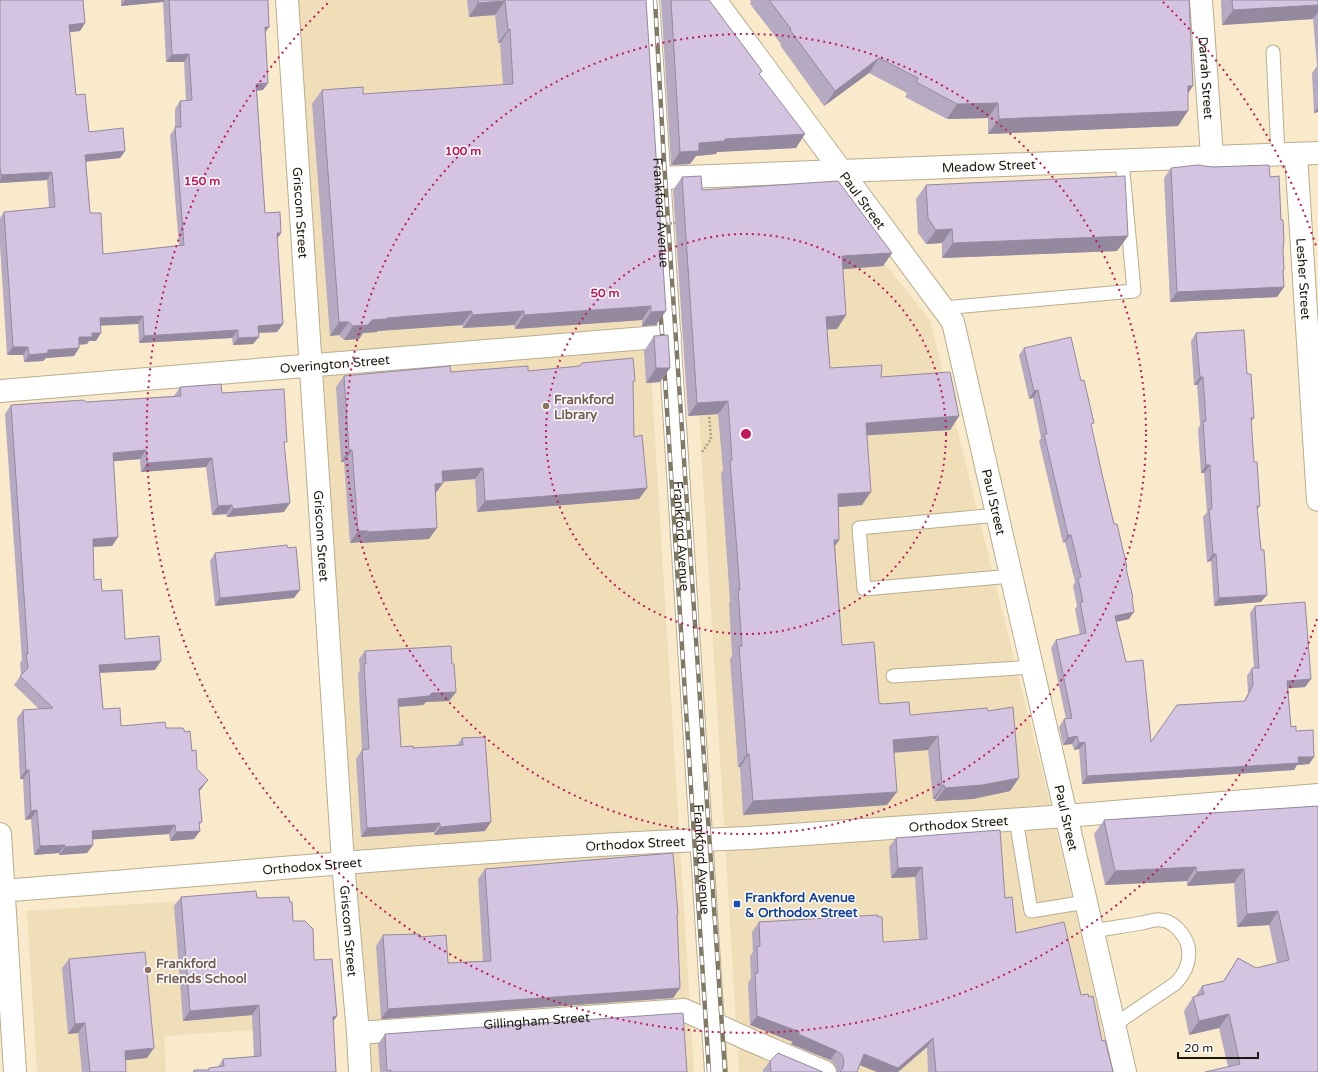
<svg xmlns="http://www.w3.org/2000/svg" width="1318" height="1072" font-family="'Varela Round',sans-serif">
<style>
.built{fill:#efdeb8}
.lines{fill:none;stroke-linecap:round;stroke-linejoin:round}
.service-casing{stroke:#baad8f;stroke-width:15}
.minor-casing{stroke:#baad8f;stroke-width:24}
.tertiary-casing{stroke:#baad8f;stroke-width:24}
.secondary-casing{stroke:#baad8f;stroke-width:24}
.path{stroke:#aba088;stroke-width:2.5;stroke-dasharray:2 2;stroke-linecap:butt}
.service{stroke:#fff;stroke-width:13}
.minor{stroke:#fff;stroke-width:22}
.tertiary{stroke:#fff;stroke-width:22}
.secondary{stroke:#fff;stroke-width:22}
.rail-casing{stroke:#827964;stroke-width:4.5}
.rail{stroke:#fff;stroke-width:3;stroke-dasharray:9;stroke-linecap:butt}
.path-bridge{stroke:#aba088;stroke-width:2.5;stroke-dasharray:2 2;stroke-linecap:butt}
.wall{fill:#b6a9c2}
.shaded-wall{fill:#94899e}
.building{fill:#d4c4e2;stroke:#94899e}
.ring{fill:none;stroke:#c2185b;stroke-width:2;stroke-dasharray:2 4}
.education-dot{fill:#8d6e63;stroke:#fff;stroke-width:1.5}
.transit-dot{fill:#1a4fb4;stroke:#fff;stroke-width:1.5}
.labels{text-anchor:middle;stroke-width:3;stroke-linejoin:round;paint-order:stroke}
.street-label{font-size:13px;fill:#1d180d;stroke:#fff}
.education-label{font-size:13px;font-weight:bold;fill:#785e54;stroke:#fff;text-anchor:start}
.transit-label{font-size:13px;font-weight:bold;fill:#164399;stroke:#fff;text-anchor:start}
.centre{fill:#c2185b;stroke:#fff;stroke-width:2}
.ring-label{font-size:12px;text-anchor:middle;font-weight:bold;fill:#c2185b;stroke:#fff;stroke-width:3;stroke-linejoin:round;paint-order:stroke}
</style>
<rect width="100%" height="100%" fill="#f8eaca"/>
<path class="built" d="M298,0h330l66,1072h-328z
M827,192l103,128 119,479 64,273h-374l-53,-873z
M261,896l8,133 -105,7 2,36h-129l-10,-161z"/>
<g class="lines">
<defs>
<path id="service" d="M1273,52l5,102
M943,308l191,-17 -12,-131
M997,515l-138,13 5,61 148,-13
M893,676l140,-9
M1016,819l15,92 55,-9
M1093,931c16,-3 33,-5 49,-8 6,-1 13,-4 18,-3 13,0 25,15 28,26 3,15 -2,26 -12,37l-62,42"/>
<g id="minor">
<path id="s1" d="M287,0l56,863 15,170 2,39"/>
<path id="s2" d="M715,0l238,322 172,750"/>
<path id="s3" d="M1201,0l11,156"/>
<path id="s4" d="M1296,154l22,346"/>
<path id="s5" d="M659,178l659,-25"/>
<path id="s6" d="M0,391l670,-55"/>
<path d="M0,834l15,238"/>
<path id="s7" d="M0,891c234,-18 467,-41 701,-51"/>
<path id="s8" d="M358,1033l326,-23 68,31 73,31"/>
</g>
<g id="tertiary">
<path id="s9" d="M701,840l47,-2 318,-22 252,-21"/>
</g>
<g id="secondary">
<path id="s10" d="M648,0l68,1072"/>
</g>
</defs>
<use href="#service" class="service-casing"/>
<use href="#minor" class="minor-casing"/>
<use href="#tertiary" class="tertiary-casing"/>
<use href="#secondary" class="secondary-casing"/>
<path class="path" d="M702,452l9,-13 -2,-27"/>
<use href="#service" class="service"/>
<use href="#minor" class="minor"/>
<use href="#tertiary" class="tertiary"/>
<use href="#secondary" class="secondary"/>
<defs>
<path id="rail" d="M655,0l9,161 61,911
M660,307l3,38
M664,363l45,709"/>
</defs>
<use href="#rail" class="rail-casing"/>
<use href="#rail" class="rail"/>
<path class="path-bridge" d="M658,224l19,-1"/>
</g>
<path class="wall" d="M0,0l85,23 -5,8 -11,1 7,63 13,37 36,19 -5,7 -34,4 4,51 13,41 76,-8 -9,-111 5,-7v-19l5,-8h6l-2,-39h-18l-3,-60 -42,4v-6h147l1,27 -4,5 3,51 -5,7 -6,1 8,122 16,20 -4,5 6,86 -6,8 -19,1 -5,11 -20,1 -1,-7 -93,5 -1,-19 -38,1 -4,16h-7l-2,3 -8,1v3l-5,8 -28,2 -3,3 -19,1 -1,-7h-16l-7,-110v-27l4,-6 45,-4 -2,-28 -47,3z
M467,0h179l10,325 -14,1v-6l-127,9 -1,-4 -51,3 -1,-3 -84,6 -1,1 -14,1 -4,6 -15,1 -5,-5 -9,1 -18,-232 10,-14 41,4 140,-9 -3,-42h-2l-3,-28 -26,2z
M661,0h48l53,71 -3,4 37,73 -79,4 -1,2 -20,2 -6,8 -19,1z
M750,0h439l-1,93 -10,33 -190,8v-16l-41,1 -42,-22 2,-4 -38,-20 -45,33 -44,-61 1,-1 -31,-40 1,-2z
M1221,0h97v112l-4,1 -2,-40 5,-7 -4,-47 -91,6z
M1171,168l112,82 1,20 -1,2 1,15 -7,10 -107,5 -6,-124z
M682,177l20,13 190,63 -9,13 -40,3 3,46 -9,14h-10l3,39 51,9 78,39 -9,14 -83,5 -5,70 -24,2 1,33 -4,6 7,99 37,58 31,12 100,76 -37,8 -38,2v-2h-2l-5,-49 -34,3 -7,52 -144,10 -3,-48h-2l-8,-108 2,-3 -3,-53 1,-2 -9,-128 2,-3 -5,-56 -30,2 -15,-226z
M926,185l202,51 -11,15 -175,7v-15l-16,1 -8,-11 -2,-34z
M1196,333l51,41 7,44 -3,4 3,40 6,44 -3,4 4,92 -47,4 -3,-45 -4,1 -4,-45 4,-5 -3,-39h-3l-3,-44 2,-4 -3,-40h-3l-3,-44z
M654,336l16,32 -10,14 -14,1 -2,-32z
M1024,348l67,78 11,48 12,50 13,43 -1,2 7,29 -1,2 -3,19 -13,3 10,40 25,80 93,-41 4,-8 -1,-17 5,-8h2l-4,-55 5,-7 56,73 -6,8 -17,1 3,39 5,4 18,26 -5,7 -12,1 -3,5 -212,14 -3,-35 -5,1 -2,-6 -9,1 -4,-18 5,-8h2l-15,-71 5,-8 24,-5 -5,-26 2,-3 -4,-20 2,-4 -10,-40 -2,1 -24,-102 2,-3 -8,-40 -4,1 -10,-44z
M582,363l51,21 1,53 13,51 -8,11 -162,13 -2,-33 -33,3 1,1 -8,11 -6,45 -69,4v-1l-10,1 -6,-81h-3l-5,-75 8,-11 184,-5 51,-5z
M180,387l42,6 62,53v66l-57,5 -1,-3 -14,1 -6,-48 -65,5 -1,-13 -27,2 5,76 -6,9 -19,1 1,33 8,11 23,48 30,31 -55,3 3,36 18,17 45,2 26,23 10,37 -3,3 3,31 -3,3 1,6 -6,8 -24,2 -1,-7 -76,5v6l-6,8 -28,2v-2l-25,2 -3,-36 -6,1 -2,-41h-3l-3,-61 6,-8 16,-1 -25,-24 7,-10 -1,-12 2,-3 -17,-246 6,-9 75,-3 88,-6z
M215,553l79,45 -79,8 -5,-45z
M365,651l87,13 4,28 -7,9 -23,1 -3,3 -25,2 3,40 12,1 44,-3 5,-7 23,93 -51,4v-3l-73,5 -5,-78 6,-9 -4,-77 2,-2 -1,-12z
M1318,806v266l-90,-5 -9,-39 -30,7 -5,-24 9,-14h2l7,-11 21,-5 15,-23 18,10 21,-5 -8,-38 -32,2 -3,-44 -47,3v-5l-82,4 -11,-51 10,-14z
M896,838l109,60 11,35 65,62 21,46 11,31h-185l-1,-25 -29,25h-21l-17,-7 -3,7h-20l-2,-7 -5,-5 -39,-16 2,-2 -43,-17 -2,-42 3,-5 -1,-22 3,-4 -1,-20 7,-10 119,-5 5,25 36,-2 -4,-63 -24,1 -2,-31z
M485,869l192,48 3,71 -7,10 -292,21 -5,-73 7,-11 36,2 29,26 35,-2 -5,-82z
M181,897l76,1 33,4 3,19 21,39 19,61 3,51h-143l1,-2h14l1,-2 9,-1 5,-8 31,-2 -2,-42 -69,6 -9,-115z
M69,959l78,99 -22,2 1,12h-44l-4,-39 -10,1 -6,-66z
M385,1034l302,38h-307l-2,-28z
M770,1061l53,11h-60v-2z"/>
<path class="shaded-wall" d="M125,0h40l-2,2 -42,4z
M505,1l-10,14 -26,2 9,-14z
M1318,5v7l-5,7 -91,6 11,-15z
M85,23l-5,8 -17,2 6,-8z
M265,27h4l-5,7z
M510,29l-10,14h-2l10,-13z
M189,54l-5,8h-18l6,-7z
M879,58l-10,15 -45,33 11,-15z
M268,83l-5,7 -12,1 5,-7z
M1188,86h5l-10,15z
M998,103l-10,15 -41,1 10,-15z
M1318,107v5l-4,1z
M1188,111l-10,15 -190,8 11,-15z
M805,134l-9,14 -79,4 -1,2 -20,2 -6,8 -19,1 9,-13 19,-9 26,-4z
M125,151l-5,7 -40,4 5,-7z
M52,172l-5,8 -47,3 1,-8z
M952,229l-10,14 -16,1 10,-14z
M277,233h4l-5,8z
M1128,236l-11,15 -175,7 11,-15z
M892,253l-9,13 -50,4 9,-14z
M1284,287l-7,10 -107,5 7,-10z
M651,306l-9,14 -127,9 9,-14z
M472,311l-10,14 -84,6 -1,1 -14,1 -4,6 -15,1 9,-14 19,-6 15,-2z
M524,311l-10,14 -51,3 9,-13z
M666,311l-10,14 -14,1 9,-14z
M846,315l-9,14 -20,1 9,-13z
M143,316l-5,8 -44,2 6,-8z
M339,322h10l-10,13 -9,1z
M283,324l-6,8 -25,1 6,-7z
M238,330l-6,8 -93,5 5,-7z
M92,333h9l-5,8h-7l-2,3 -14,1 6,-8z
M259,337l-6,7 -20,1 5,-7z
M13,347h15l-5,8h-16z
M79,348l-5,8 -28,2 -3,3 -19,1 5,-7 19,-5z
M656,368h14l-10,14 -14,1z
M1200,377h3l-6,8h-3z
M1038,390l-5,8 -4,1 5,-8z
M728,401l-10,13 -30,2 9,-13z
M959,416l-9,14 -93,6 9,-13z
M146,450l-6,9 -34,3 7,-9z
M349,450h3l-8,12h-3z
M212,458l-6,9 -65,5 6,-9z
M1206,465h4l-6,8h-3z
M483,468l-8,11 -41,3 8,-11z
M443,483l-8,11v-10z
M647,488l-8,11 -162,13 8,-11z
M871,492l-9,13 -34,3 10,-14z
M290,503l-6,9 -57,5 6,-8z
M232,505l-6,9 -14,1 6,-9z
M437,528l-8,11 -69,4 8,-11z
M358,531h10l-8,11 -10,1z
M1068,535h3l-6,7 -2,1z
M118,537l-6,9 -25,1 6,-8z
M834,540h5l-9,13z
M1213,554h3l-5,7 -4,1z
M300,590l-6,8 -79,8 5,-8z
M1267,595l-6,7 -47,4 5,-8z
M1134,612l-5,7 -19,4 5,-7z
M161,661l-6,9 -62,3 6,-8z
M1311,679l-6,8 -23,2 5,-8z
M456,692l-7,9 -23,1 -3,3 -31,2 6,-8 34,-6z
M938,736l-10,14 -45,3 10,-13z
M1077,736l-5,8 -9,1 5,-7z
M1085,742l-6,7 -5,1 5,-7z
M747,754h2l-9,13h-2z
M1298,757h16l-5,7 -12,1 -3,5 -212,14 5,-8z
M26,770h3l-6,9h-3z
M1019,778l-9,13 -37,8 -38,2 10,-13z
M208,780l-6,8 -9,9 6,-8z
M944,785l-9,14h-2l9,-13z
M897,792l-10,13 -144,10 10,-14z
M37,810l-6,9 -6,1 6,-9z
M491,822l-6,9 -51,4 6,-8z
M440,823l-6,9 -73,5 6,-9z
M175,825l-6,9 -83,6 6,-9z
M200,831l-6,8 -24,2 6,-9z
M65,845l-6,8 -25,2 6,-9z
M93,845l-6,8 -28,2 6,-8z
M922,867l-7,10 -24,1 7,-10z
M1196,867l-9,14 -82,4 10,-14z
M1244,869l-10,14 -47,3 10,-14z
M1278,911l-9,14 -32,2 10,-13z
M680,988l-7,10 -292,21 7,-10z
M259,1005l-7,10 -69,6 7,-10z
M1229,1014l-10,14 -30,7 10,-14z
M337,1016l-7,10 3,-9z
M757,1016l43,16 37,19 -7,9 -39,-16 2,-2 -43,-17z
M85,1023l-7,10 -10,1 7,-10z
M933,1038l-6,9 -29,25h-21l-20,-8 7,-10z
M154,1048l-7,10 -29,3 7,-10z"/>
<path class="building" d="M0,0h83l2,23 -16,2 7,70 9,-1 4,38 34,-4 2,23 -40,4 5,58h11l2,41 81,-9 -9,-118h6l-1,-26 12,-1 -3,-46 -17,1 -3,-55h99l1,27h-4l3,56 -12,1 9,129 15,-1 1,21h-4l6,91 -25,2 1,11 -21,1v-8l-94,6 -1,-20 -43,2 1,15h-9v4h-13v11l-31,2v3l-19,2 -1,-8h-15l-9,-135 51,-5 -3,-35 -51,3 -1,-8z
M478,0h168l20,311 -15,1v-6l-127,9v-4l-52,4v-4l-85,7v1l-15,1 -4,5 -15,1 -4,-4h-10l-17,-232 41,-3v7l150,-10 -3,-55 -2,1 -3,-29 -27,2z
M671,0h38l53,71 -3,3 46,60 -80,5v2l-26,2v8l-19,1z
M769,0h420l4,86h-5v25l-189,8 -1,-16 -41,1 -41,-22 2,-4 -39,-20 -44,33 -45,-61 1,-1z
M1232,0h86v5l-85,5z
M1198,165l14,2 57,-2 1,12 9,-1 2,44h2l1,20 -1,10 1,20h-1l1,17 -107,5 -6,-124z
M701,176l1,14 136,-9 54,72 -50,3 4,59 -20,2 4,51 52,-3 -1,12 69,-5 9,44 -93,7 5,69 -33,2 1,46h-5l8,105 32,-3 5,61h2v1l28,-2 1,13 77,-7 1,3 25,-4 6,71 -37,7 -37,3 -1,-3 -2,1 -4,-50 -45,4 4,52 -144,9 -4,-47h-2l-8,-108h3l-4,-56h2l-10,-130h2l-4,-59 -31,2 -15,-226z
M1125,176l3,60 -175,7 -1,-14 -16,1 -8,-12 -2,-33z
M1244,330l3,44h4l3,44h-3l3,44h3l3,44h-3l4,44h3l3,45 -48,3 -3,-44h-3l-4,-45h3l-2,-44h-4l-3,-44h3l-3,-44h-3l-4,-44z
M668,335l2,33h-14l-2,-32z
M1071,337l10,44 3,-1 10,43 -3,1 11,50 12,50h3l10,43 -1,1 7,30 -1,1 2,13 -19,4 11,46 17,-2 8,82 26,-37 68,-4 8,-16 -1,-17h7l-4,-62 50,-4 6,77 -24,2 4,46 5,-1v5l17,-1 1,27h-16l1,6 -212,13 -2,-34 -6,1 -2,-7 -9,2 -4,-19 8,-1 -16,-78 30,-7 -6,-31h3l-5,-24 3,-1 -10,-42h-3l-24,-101h3l-9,-44 -4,1 -10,-43z
M633,358l2,23h-2l1,56 8,-2 5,53 -162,13 -2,-33 -41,3 1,12 -8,1 2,44 -69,4v-1h-10l-6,-81h-3l-5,-74 106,-10 1,6 77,-6v5l52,-5 2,-3z
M221,384l1,9 62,-4 3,53h-3l6,61 -57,6 -1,-4 -14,1 -6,-48 -65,5 -1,-13 -33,3 5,84 -25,2 1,41 7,-1 1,12 20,-1 3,49 34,-3 2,25 -62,4 4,44 17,-1 1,18 44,-4 1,6h17l2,4 5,-1 2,20 4,-1 1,19 11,11 -9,9 3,33h-3l1,9 -24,1 -1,-7 -83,6 1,14 -28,2v-2l-25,1 -3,-36 -6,1 -2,-41h-3l-3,-60 30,-2 -33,-32 8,-8 -2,-14h2l-17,-249 73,-5 2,2 95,-6 -1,-9z
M287,545l1,3 8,-1 4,43 -80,8 -5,-45z
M451,646l1,18h2l2,28 -24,1 -3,3 -31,3 3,48 12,-1v2l50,-3 -1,-7 23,-1 6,85 -51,5v-4l-73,5 -5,-78 7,-1 -5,-85h2l-1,-13z
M1318,806v266h-113l35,-8 -11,-50 -30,7 -6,-24 11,-3 -2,-8 22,-5 14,-23 18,10 33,-8 -11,-49 -31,3 -3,-45 -47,3 -1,-5 -81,4 -11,-51z
M1000,830l5,68 7,-1 4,36 48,-11 17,73 7,-1 1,3 4,-1 9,45 3,-1 8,32h-177l-3,-34 -35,30 -34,-14 -7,18h-17l3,-4 1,-7 -2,-6 -5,-4 -39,-17 2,-2 -43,-16 -2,-43h3l-1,-26 3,-1 -1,-24 119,-7v2h4l1,25 44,-3 -5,-72 -24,1 -2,-30z
M673,853l5,62h-1l3,73 -292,21 -5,-74 36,-1v3l27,-2 2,28 43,-2 -6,-92z
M256,891l1,7 32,-1 1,5h2l1,19h12l8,8 1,31 18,-1 5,57 -4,1 3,55h-142v-2h15v-2l15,-2 -1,-7 38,-3 -2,-51 -69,6 -9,-114z
M145,952l9,96 -29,3 1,21h-36l-5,-49 -10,1 -6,-65z
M683,1013l4,59h-296v-2l-4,1 -2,-37z
M778,1053l45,19h-52l-1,-11z"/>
<g class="ring">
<circle cx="746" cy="434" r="200"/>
<circle cx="746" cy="434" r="400"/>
<path d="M1317 619A600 600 0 1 1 329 2M1163 2A600 600 0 0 1 1317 249"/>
</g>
<g class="education-dot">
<circle cx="546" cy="406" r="4"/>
<circle cx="148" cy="970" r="4"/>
</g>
<rect class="transit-dot" x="733" y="900" width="8" height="8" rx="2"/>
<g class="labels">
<g class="street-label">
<text dy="5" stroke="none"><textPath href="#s3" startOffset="78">Darrah Street</textPath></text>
<text dy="5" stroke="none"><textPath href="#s5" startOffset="330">Meadow Street</textPath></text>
<text dy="5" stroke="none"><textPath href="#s2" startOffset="249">Paul Street</textPath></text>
<text dy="5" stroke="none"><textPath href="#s1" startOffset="213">Griscom Street</textPath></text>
<text dy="5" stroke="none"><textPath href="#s10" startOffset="213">Frankford Avenue</textPath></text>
<text dy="5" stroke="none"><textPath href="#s4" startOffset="125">Lesher Street</textPath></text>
<text dy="5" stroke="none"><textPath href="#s6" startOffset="336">Overington Street</textPath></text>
<text dy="5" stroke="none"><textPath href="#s2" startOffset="585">Paul Street</textPath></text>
<text dy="5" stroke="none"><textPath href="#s1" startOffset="537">Griscom Street</textPath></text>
<text dy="5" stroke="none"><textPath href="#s10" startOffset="537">Frankford Avenue</textPath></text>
<text dy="5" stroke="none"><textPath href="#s2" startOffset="909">Paul Street</textPath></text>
<text dy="5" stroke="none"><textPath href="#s9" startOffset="258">Orthodox Street</textPath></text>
<text dy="5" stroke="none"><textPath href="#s7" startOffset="637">Orthodox Street</textPath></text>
<text dy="5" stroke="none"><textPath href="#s10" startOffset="861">Frankford Avenue</textPath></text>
<text dy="5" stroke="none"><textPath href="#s7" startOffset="313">Orthodox Street</textPath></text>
<text dy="5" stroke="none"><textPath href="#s1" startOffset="933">Griscom Street</textPath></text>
<text dy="5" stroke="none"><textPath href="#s8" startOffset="179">Gillingham Street</textPath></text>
</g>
<g class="education-label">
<text x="554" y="404">Frankford<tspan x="554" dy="15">Library</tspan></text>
<text x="156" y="968">Frankford<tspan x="156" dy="15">Friends School</tspan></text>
</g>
<g class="transit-label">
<text x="745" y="902">Frankford Avenue<tspan x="745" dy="15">&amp; Orthodox Street</tspan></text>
</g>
</g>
<circle cx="746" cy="434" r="6" class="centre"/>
<g class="ring-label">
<text x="463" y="155">100 m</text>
<text x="202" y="185">150 m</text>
<text x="605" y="297">50 m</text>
</g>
<path d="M1178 1052v6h80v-6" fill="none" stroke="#1d180d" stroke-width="2"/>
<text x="1184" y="1052" font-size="12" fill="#1d180d" stroke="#ffffff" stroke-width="3" paint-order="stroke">20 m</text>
</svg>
